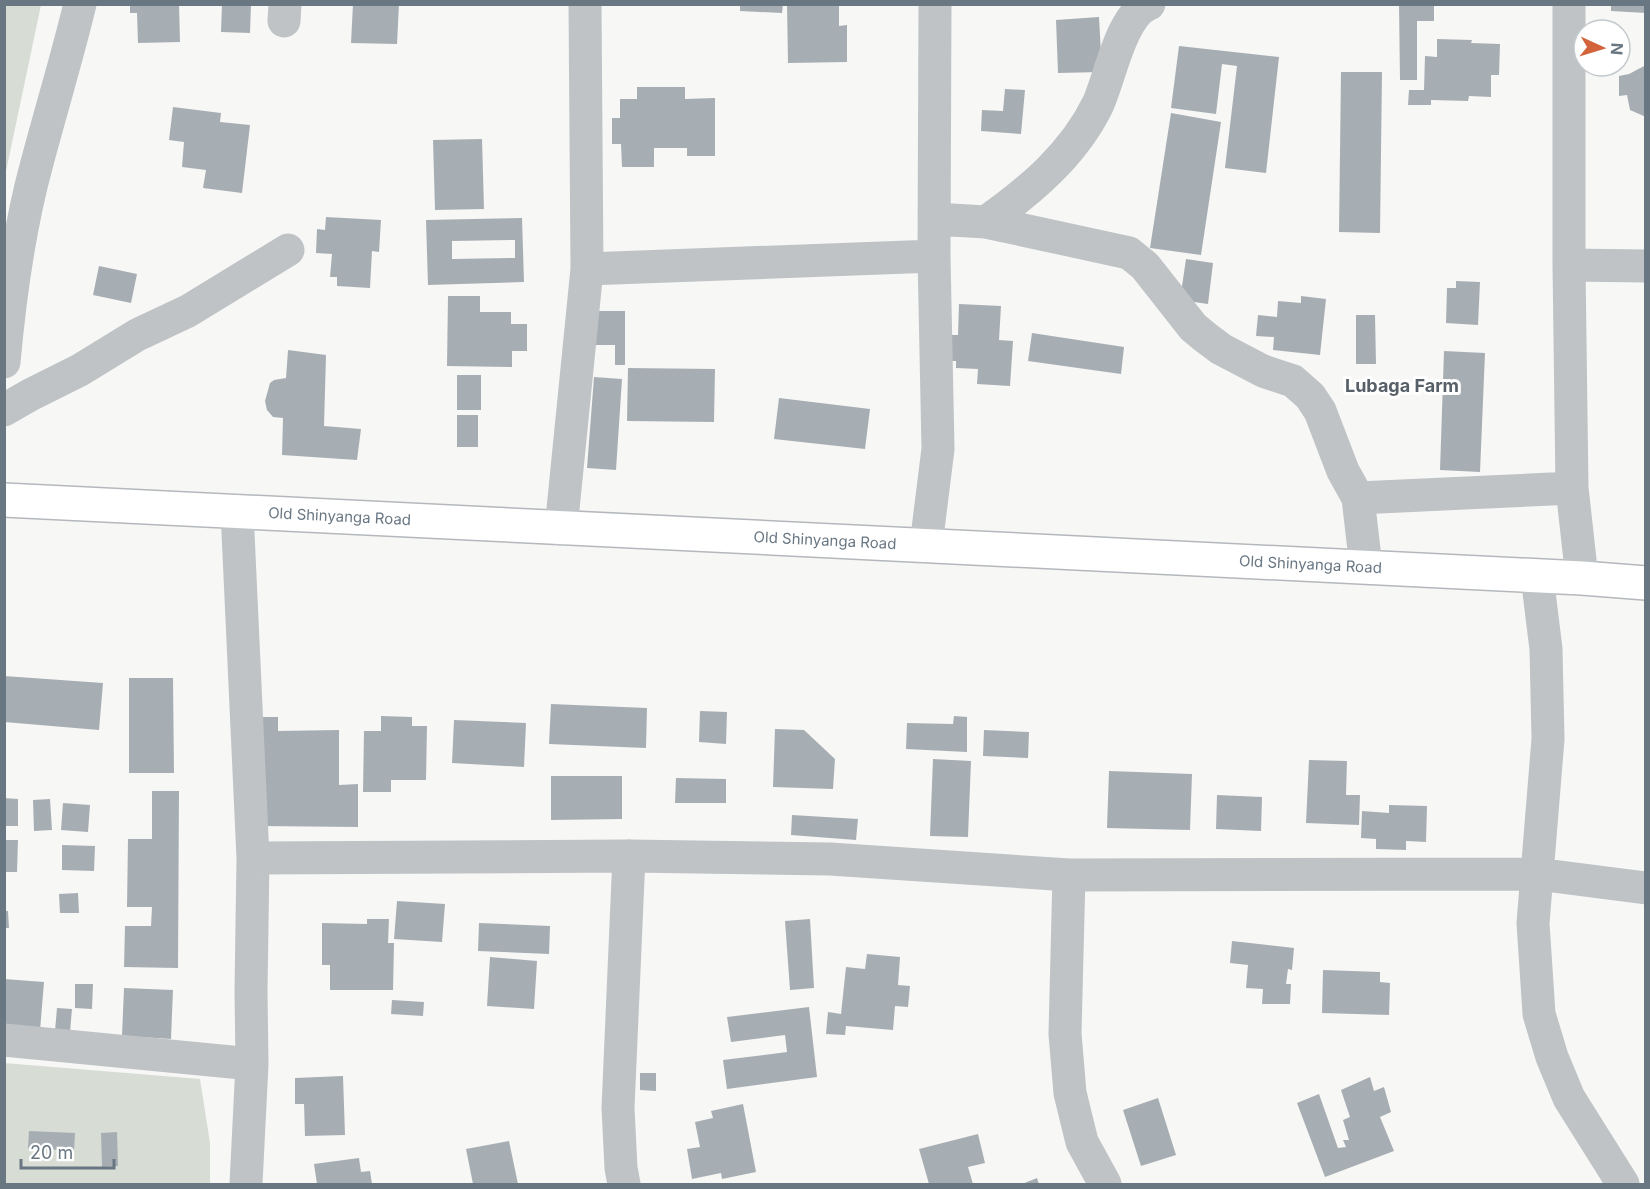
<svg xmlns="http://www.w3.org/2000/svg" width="1650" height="1189" font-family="Inter,sans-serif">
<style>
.green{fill:#d7dcd4}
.building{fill:#a7aeb3;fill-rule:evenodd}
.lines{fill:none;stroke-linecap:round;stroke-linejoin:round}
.secondary-casing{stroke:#b4b8bc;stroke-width:36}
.minor{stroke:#bfc3c6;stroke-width:33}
.secondary{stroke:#fff;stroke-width:33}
.labels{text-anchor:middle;stroke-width:6;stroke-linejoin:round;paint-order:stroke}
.street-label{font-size:15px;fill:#697783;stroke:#fff}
.quarter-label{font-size:18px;font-weight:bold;fill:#576069;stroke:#fff}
</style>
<rect width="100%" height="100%" fill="#f7f7f5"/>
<path class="green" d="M5,4l36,1 -36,171 -1,-171z
M4,1063l196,16 10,64v41h-205z"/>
<path class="building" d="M130,4h49l1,38 -42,1 -1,-30h-7z
M222,4h29l-1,29 -29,-1z
M353,4h46l-2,40 -46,-1z
M740,4h43l-1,9 -42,-2z
M787,4h52v22l8,-1v37l-59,1z
M1399,4h35v17h-17v59h-17z
M1611,4h35v9l-35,-2z
M1099,17l3,55 -44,1 -2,-53z
M1437,39l35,1 -1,3 29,1 -1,31h-8v22l-22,-1 -1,5 -37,-1v5h-23l1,-15h15l1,-34 12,1z
M1179,46l100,11 -13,116 -41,-5 12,-102 -15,-2 -6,50 -45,-6z
M1646,65v52l-16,-7 -3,-15 -8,1v-20l10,-2z
M1341,72h41l-2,161 -41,-1z
M637,87h48v12l30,-1v58h-28v-8h-33v19h-32l-1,-23h-9v-26h8v-19h17z
M1005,89l20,1 -4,44 -40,-3 1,-21 21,1z
M173,107l48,6 -1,9 30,3 -8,68 -39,-5 3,-18 -24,-3 2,-25 -15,-2z
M1171,113l50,9 -20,133 -51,-7z
M482,139l2,70 -49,1 -2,-70z
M326,217l55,3 -2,32 -7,-1 -2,37 -33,-2v-9h-7l2,-23 -16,-1 1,-24 8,1z
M522,218l2,64 -96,3 -2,-65zM515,240v18l-63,1v-18z
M1186,259l27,4 -5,41 -28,-4z
M99,266l38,8 -6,29 -38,-8z
M1456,281l24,1 -2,43 -32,-2 1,-35h9z
M448,296h32v16h31v12h16v27h-15v16l-65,-1z
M1301,296l25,3 -6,56 -47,-5 1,-13 -18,-1 2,-21 19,2 1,-16 23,2z
M959,304l42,2 -2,34 14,1 -3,45 -33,-2 1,-15 -22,-1v-7h-6l1,-26h7z
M584,311h41v54h-10v-20h-31z
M1356,315h19l1,49h-20z
M1032,333l92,14 -3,27 -93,-13z
M288,350l38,5 -2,71 37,3 -4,31 -75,-5 1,-37 -10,-1 -6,-7 -2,-9 5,-18 4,-3 12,-2z
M1444,351l41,2 -5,119 -40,-2z
M628,368l87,1 -1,53 -87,-1z
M457,375h24v35h-24z
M594,377l28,2 -6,91 -29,-2z
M779,398l91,11 -5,40 -91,-10z
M457,415h21v32h-21z
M4,676l99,7 -4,47 -95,-8z
M129,678h44l1,95h-45z
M551,704l96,4 -1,40 -97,-4z
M700,711l27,1 -1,32 -27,-2z
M381,716l31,1v9h15l-1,54h-35v12h-28l1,-61h17z
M954,716l13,1v35l-61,-3 1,-26 46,1z
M252,717h26v14l61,-1v55l19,-1v43l-99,-1z
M454,720l72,3 -2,44 -72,-4z
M775,729l29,1 31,29 -2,30 -60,-2z
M984,730l45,2 -1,26 -45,-2z
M933,759l38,2 -3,76 -38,-1z
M1309,760l38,1 -1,34h14l-1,30 -53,-2z
M1109,771l83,3 -2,56 -83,-2z
M551,776h71v43l-71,1z
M676,778l50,1v24h-51z
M152,791h27l-1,177 -54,-1 1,-41h26l1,-19h-25l1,-68h24z
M1217,795l45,2 -1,34 -45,-2z
M4,798l14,1v27h-14z
M50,799l2,31 -18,1 -1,-31z
M63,803l27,2 -2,27 -27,-2z
M1389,805l38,1 -1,36 -20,-1v9l-30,-1v-10l-15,-1 1,-27 27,2z
M792,815l66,4 -2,21 -65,-5z
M4,840h14l-1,32h-13z
M62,845l33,1 -1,25 -32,-1z
M78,893l1,20h-19l-1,-19z
M397,901l48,3 -3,38 -48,-3z
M4,911h4l1,17h-5z
M367,919h22l-1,24h6l-1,47h-63v-25h-8v-42l45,1z
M810,919l4,69 -24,2 -5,-69z
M479,923l71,3 -1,28 -71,-3z
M1232,941l62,7 -2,22 -4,-1 -2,15h5l-1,20h-28l1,-15 -17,-1 2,-23 -18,-2z
M867,954l33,3 -2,28 12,1 -2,21 -13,-1 -2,24 -47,-4 -1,9 -19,-1 2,-22 13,2 5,-47 19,2z
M490,957l47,4 -3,48 -47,-3z
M1323,970l57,2v10l10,1 -1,32 -67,-2z
M4,979l40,3 -4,49 -36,-3z
M75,984h18l-1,25 -17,-1z
M124,988l49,2 -2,49 -49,-3z
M392,1000l32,2 -1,14 -32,-2z
M809,1007l8,70 -90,12 -4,-29 64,-8 -2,-17 -54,7 -4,-25z
M57,1008l15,1 -2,23 -15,-1z
M640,1073h16v18l-16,-1z
M343,1076l2,59 -40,1 -1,-32h-9v-26z
M1370,1077l4,14 10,-4 7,25 -11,5 14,34 -69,26 -28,-74 22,-9 19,54 8,-1 -3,-7h6l-6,-20 7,-3 -9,-27z
M1158,1098l18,57 -35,11 -18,-56z
M743,1104l13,68 -34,7 -1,-6 -29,6 -5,-30 13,-2 -5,-25 18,-4 -2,-7z
M29,1131l46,2 -1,18 -46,-3z
M117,1132l1,34 -16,1 -1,-34z
M978,1134l7,29 -17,4 5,17h-44l-10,-35z
M509,1141l9,43h-45l-7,-35z
M359,1158l2,14 9,-1 2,13h-55l-3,-20z
M1037,1178l2,6h-17z"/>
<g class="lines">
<defs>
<g id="secondary">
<path id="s1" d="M4,500l1578,78 64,5"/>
</g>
</defs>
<use href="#secondary" class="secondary-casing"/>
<path class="minor" d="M1569,4v261l3,223 10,90
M284,21l1,-17
M934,219l52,3 143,31 16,13 48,61 12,10 16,12 42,22 30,10 17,15 10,15 23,60 15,27 8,69
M986,222c44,-31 88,-68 112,-118 12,-26 23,-89 51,-100
M1569,265l77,1
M587,269l347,-13
M4,362c6,-66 15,-134 33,-199 14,-53 30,-105 43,-159
M4,410l26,-15 50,-25 57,-35 51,-24 100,-61
M1358,498l214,-10
M237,511l16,347 -2,133 1,73 -6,120
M561,529l26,-260 -2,-265
M926,545l12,-96 -4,-193 1,-252
M1537,576l9,73 2,90 -15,184 6,91 13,43 17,41 54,86
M253,858l376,-2 201,3 239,16 468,-1 109,14
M1069,875l-4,159 5,59 12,49 23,42
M4,1040l248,24
M624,1184l-3,-16 -3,-60 11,-252"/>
<use href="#secondary" class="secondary"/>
</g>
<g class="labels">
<g class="street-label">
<text dy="5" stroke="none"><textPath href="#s1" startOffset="336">Old Shinyanga Road</textPath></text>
<text dy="5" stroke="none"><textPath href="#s1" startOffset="822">Old Shinyanga Road</textPath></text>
<text dy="5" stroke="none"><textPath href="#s1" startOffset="1308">Old Shinyanga Road</textPath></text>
</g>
<g class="quarter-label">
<text x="1402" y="392">Lubaga Farm</text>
</g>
</g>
<rect width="1650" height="1189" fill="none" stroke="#697783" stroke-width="12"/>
<g transform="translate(1602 48) rotate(94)"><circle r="28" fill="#ffffff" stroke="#c3c9cd" stroke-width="1.5"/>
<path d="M0-4.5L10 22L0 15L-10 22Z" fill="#d2633b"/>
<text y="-9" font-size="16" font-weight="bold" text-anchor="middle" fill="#697783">N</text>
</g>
<path d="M21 1159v9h93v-9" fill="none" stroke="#697783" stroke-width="3"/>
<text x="30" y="1159" font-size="18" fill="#697783" stroke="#ffffff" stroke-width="4.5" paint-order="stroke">20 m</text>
</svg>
